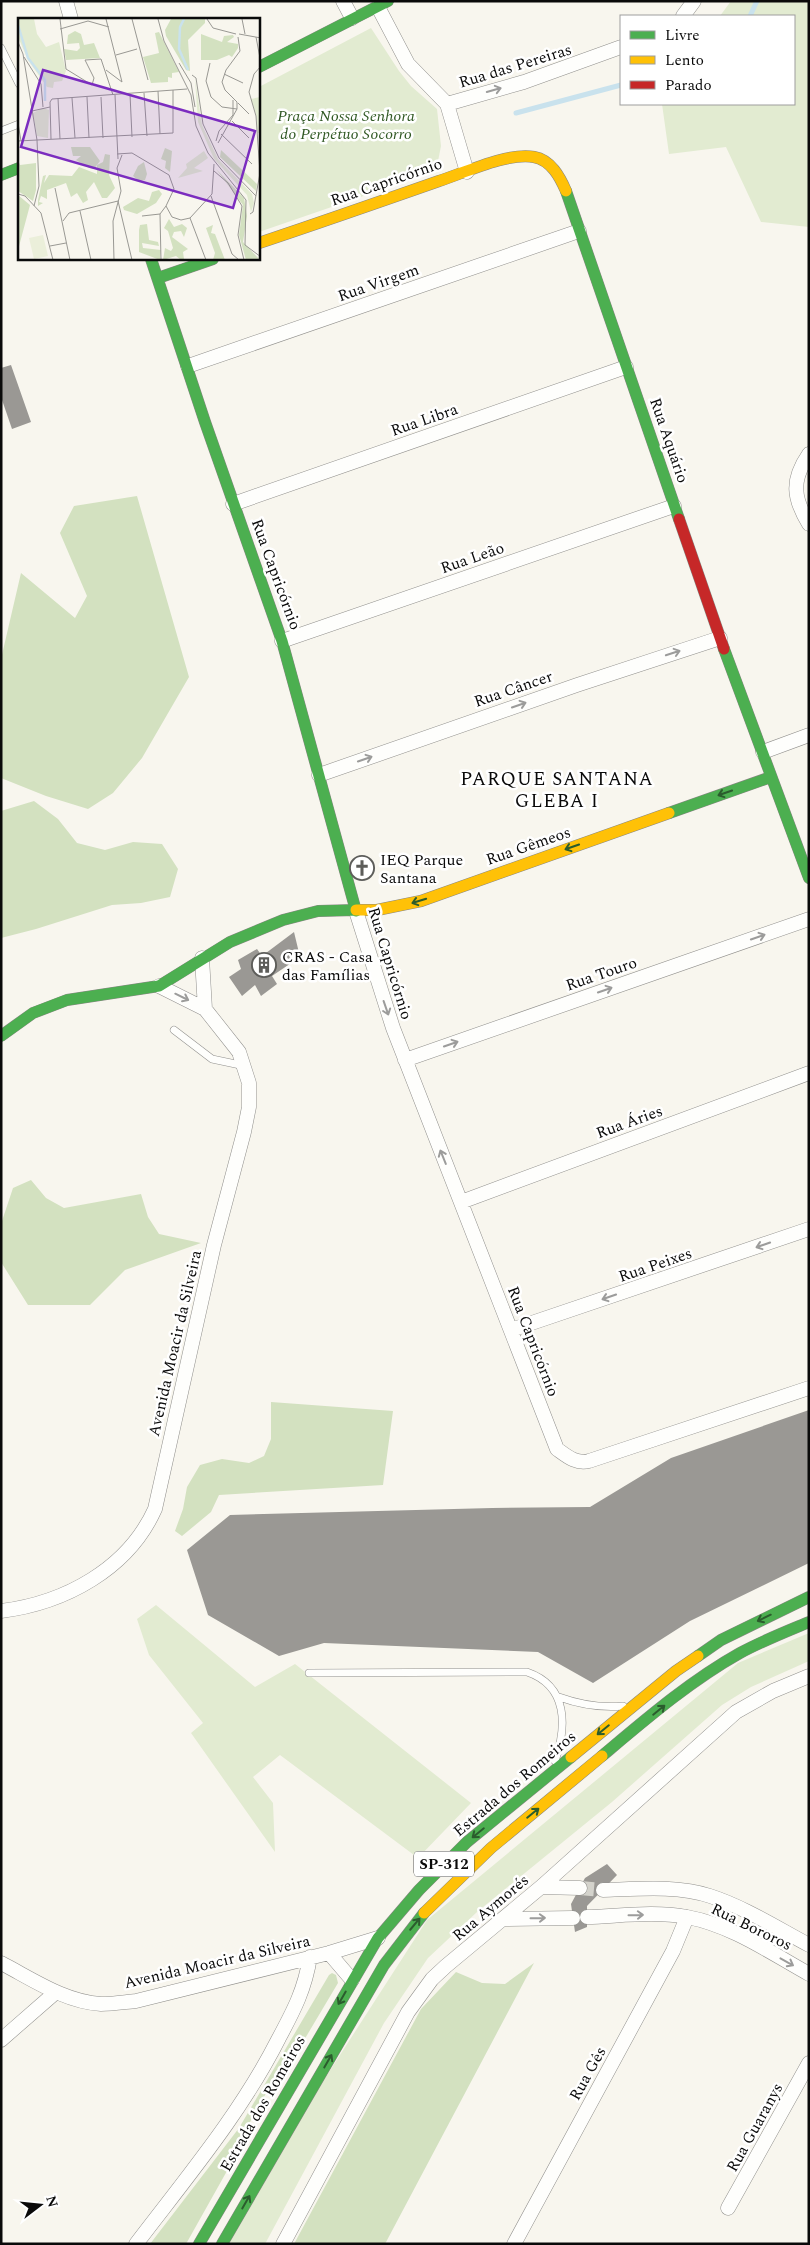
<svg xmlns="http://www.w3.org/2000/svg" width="810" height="2245" font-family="Spectral,serif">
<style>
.green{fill:#e2ebd1}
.forest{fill:#d3e1c0}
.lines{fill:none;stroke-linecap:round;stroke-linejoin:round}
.stream{stroke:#c9e2ed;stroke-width:5}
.building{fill:#9a9894}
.street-tunnel{stroke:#d4d3cc;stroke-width:14;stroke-dasharray:14 7;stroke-linecap:butt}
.lane-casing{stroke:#91908d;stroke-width:8}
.street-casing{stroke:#91908d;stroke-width:15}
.fast-casing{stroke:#888783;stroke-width:12}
.slow-casing{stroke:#888783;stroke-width:12}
.jam-casing{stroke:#888783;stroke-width:12}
.lane{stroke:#fefefc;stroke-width:7}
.street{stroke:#fefefc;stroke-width:14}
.fast{stroke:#4caf50;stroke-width:11}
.slow{stroke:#ffc107;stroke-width:11}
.jam{stroke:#c62828;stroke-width:11}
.oneway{stroke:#9c9c9b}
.oneway2{stroke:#2b5c2d}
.labels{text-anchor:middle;stroke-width:5;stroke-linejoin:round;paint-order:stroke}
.shield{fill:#fff;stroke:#545454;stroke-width:1}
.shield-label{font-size:15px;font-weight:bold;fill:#0a0a0a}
.street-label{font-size:16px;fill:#0a0a0a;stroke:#fff}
.park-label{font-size:16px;font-style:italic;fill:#315924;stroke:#fff}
.poi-label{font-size:16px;fill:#0a0a0a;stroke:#fff;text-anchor:start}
.quarter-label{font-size:19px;letter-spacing:1px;fill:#0a0a0a;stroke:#fff}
.inset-river{fill:none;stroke:#c9e2ed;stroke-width:2.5}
.inset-road{fill:none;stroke:#999893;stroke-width:1}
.view{fill:#7b2cbf;fill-opacity:0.15;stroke:#7b2cbf;stroke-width:2.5}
.inset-edge{fill:none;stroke:#0a0a0a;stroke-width:2.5}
</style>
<rect width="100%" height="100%" fill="#f8f6ee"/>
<path class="green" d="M731,1h78v226l-48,-5 -35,-75 -57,7 -7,-50h132v-88h-74z
M371,28l28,43 12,15 26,23 4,37 -5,25 -177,61v-145z
M156,1605l99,82 40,-23 176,139 -53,55 -138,-103 -27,22 20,26 2,49 -84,-119 12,-10 -54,-68 -12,-36z
M809,1633v28l-58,26 -29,18 -110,97 -135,110 -49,46 -44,65 -119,221h-37l92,-158 107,-166 311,-257z"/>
<path class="forest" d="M137,496l52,181 -47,81 -29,35 -25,16 -42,-13 -45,-18v-119l20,-86 54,45 12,-22 -27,-63 14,-27z
M34,801l24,18 19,24 28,7 28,-8 29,2 16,25 -8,28 -29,6 -29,2 -76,24 -35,9v-127z
M31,1180l15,18 18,10 77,-14 7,23 11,17 42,9 -76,27 -35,35h-62l-27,-43v-38l12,-36z
M271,1402l122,9 -10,74 -164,10 -8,17 -29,24 -7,-5 8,-22 4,-22 13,-22 22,-6 27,4 15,-7 7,-17z
M534,1963l-149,281h-91l127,-235 35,-37 26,11 23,1z
M332,1973l4,2 2,8 -44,74 -25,31 -18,32 -19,42 -46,82h-36l89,-116 90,-153z"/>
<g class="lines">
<path class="stream" d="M750,16l7,-15
M516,113l105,-28"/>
</g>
<path class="building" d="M11,365l20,57 -19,7 -11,-32v-29z
M294,932l6,25 -28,19 5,8 -16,12 -6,-11 -13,11 -13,-19 12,-8 -3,-9 19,-11 5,7z
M809,1410v153l-119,58 -97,62 -55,-31 -214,-9 -45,13 -71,-41 -21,-65 43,-35 262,-7 98,-1 81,-49z
M607,1864l10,11 -30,31v21l-12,5 -4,-28 14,-26z"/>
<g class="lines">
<path class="street-tunnel" d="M580,1888l23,2"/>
<defs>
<path id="lane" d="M1,48l18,36
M1,131l18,-7
M174,1030l38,29 33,7
M309,1673l218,-1c41,14 40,54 28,89
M559,1697c22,8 41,11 64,9"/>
<path id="street" d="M66,1l5,18
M343,1l9,17
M378,7l30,57 39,40 20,68
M683,16l11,-15
M447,104l77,-22 97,-35
M188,366l391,-135
M809,454c-18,26 -16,44 0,70
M233,504l393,-137
M282,641l392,-135
M763,752l46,-17
M319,775l258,-90 143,-47
M356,911l37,117 164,421c11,8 19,15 32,12l220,-73
M202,958l3,51
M405,1060l404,-141
M461,1202l348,-129
M511,1330l298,-101
M1,1611c64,-8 127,-42 154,-102l59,-264 30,-113 5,-25v-24l-10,-31 -34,-43 -46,-23
M541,1887l39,1
M603,1890c34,-1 74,-5 107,6 34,11 67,32 99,49
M587,1917c33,-1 68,-6 100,0 44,8 84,36 122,57
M503,1919l70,-1
M329,1953l23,27
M1,1963c31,16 64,39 100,41 12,0 24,-2 35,-3l193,-48 49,-15
M1,2040l55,-48
M728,2208l81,-145
M136,2244c51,-67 105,-131 143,-206 15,-28 26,-49 31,-81
M283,2244l125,-232 24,-33 14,-13 95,-79 195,-175 37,-21 36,-15
M514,2244l159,-293 14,-34"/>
<path id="fast" d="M259,67l129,-66
M1,175l18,-7
M566,191l113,328
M151,259l54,163 77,219 74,270
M158,278l55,-19
M724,649l85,229
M669,813l102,-36
M1,1036l32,-23 34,-13 92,-14 71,-44 53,-22 35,-9 38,-1
M698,1656l23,-16 88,-43
M602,1756c44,-37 88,-75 138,-103 22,-12 45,-21 69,-31
M199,2244l179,-306 41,-48 48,-48 104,-85
M222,2244l162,-279 40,-52"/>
<path id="slow" d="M259,243c60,-20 120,-41 180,-62 25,-8 69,-29 95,-24 17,3 26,20 32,34
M356,910h21l44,-9 248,-88
M571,1757l105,-86 22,-15
M424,1913l67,-65 111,-92"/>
<path id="jam" d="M679,519l45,130"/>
</defs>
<use href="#lane" class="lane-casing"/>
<use href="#street" class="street-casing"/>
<use href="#fast" class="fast-casing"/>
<use href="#slow" class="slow-casing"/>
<use href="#jam" class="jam-casing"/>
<use href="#lane" class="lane"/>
<use href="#street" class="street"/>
<use href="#fast" class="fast"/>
<use href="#slow" class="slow"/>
<use href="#jam" class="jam"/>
</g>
<defs><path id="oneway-shaft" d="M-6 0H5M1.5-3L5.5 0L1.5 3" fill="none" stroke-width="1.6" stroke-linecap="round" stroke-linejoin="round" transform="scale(1.25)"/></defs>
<g class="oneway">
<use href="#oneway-shaft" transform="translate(494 90) rotate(-16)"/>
<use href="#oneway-shaft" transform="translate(673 653) rotate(-18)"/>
<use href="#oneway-shaft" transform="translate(519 705) rotate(-19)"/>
<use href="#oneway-shaft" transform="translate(365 759) rotate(-19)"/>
<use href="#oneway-shaft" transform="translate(758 937) rotate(-19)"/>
<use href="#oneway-shaft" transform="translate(605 990) rotate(-19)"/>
<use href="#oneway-shaft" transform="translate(182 997) rotate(26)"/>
<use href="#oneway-shaft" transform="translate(386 1008) rotate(71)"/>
<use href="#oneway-shaft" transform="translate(451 1044) rotate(-19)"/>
<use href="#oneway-shaft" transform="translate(443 1157) rotate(-112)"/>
<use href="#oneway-shaft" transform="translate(763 1245) rotate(161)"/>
<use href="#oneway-shaft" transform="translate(609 1297) rotate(161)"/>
<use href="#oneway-shaft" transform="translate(636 1915) rotate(-1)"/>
<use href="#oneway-shaft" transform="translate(538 1918) rotate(-1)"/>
<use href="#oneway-shaft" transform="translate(787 1962) rotate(29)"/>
</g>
<g class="oneway2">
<use href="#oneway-shaft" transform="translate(725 793) rotate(161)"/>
<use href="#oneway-shaft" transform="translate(572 847) rotate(161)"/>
<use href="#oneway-shaft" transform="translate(419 901) rotate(163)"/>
<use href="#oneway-shaft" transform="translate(764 1618) rotate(154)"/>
<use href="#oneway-shaft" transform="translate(659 1710) rotate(-39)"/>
<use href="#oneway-shaft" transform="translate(603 1730) rotate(141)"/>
<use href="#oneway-shaft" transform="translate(533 1813) rotate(-39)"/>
<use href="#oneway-shaft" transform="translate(478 1833) rotate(141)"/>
<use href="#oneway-shaft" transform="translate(415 1924) rotate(-50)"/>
<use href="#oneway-shaft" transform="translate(342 1998) rotate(120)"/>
<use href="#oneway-shaft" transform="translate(328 2061) rotate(-60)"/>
<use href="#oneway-shaft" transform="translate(246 2202) rotate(-60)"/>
</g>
<defs>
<symbol id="church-ring" viewBox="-11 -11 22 22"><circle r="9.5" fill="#fff" stroke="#5d5d5a" stroke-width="1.5"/><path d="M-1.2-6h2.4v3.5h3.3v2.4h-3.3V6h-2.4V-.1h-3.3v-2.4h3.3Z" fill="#5d5d5a"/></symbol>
<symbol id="building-ring" viewBox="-11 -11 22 22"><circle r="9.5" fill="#fff" stroke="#5d5d5a" stroke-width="1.5"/><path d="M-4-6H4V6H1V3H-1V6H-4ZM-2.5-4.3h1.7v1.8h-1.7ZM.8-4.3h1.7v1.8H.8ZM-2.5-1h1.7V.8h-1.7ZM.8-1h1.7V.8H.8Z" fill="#5d5d5a"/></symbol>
</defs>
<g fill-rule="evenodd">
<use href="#church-ring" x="348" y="854" width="28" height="28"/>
<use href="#building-ring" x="250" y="951" width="28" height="28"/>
</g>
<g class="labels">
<rect class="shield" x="414" y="1851.5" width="60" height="25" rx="4"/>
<g class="shield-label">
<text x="444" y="1869">SP-312</text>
</g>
<g class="street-label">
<text transform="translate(515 65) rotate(-17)" y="6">Rua das Pereiras</text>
<text transform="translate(386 181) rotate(-19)" y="6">Rua Capricórnio</text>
<text transform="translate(378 282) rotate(-19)" y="6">Rua Virgem</text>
<text transform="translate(424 419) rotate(-19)" y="6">Rua Libra</text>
<text transform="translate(670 440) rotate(71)" y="6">Rua Aquário</text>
<text transform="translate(472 557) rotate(-19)" y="6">Rua Leão</text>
<text transform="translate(277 574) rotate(70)" y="6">Rua Capricórnio</text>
<text transform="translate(513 688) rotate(-19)" y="6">Rua Câncer</text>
<text transform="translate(528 845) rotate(-19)" y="6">Rua Gêmeos</text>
<text transform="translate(391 963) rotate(73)" y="6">Rua Capricórnio</text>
<text transform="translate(601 973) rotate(-19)" y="6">Rua Touro</text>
<text transform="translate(629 1121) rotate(-20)" y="6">Rua Áries</text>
<text transform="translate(655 1264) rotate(-19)" y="6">Rua Peixes</text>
<text transform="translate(534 1341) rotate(69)" y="6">Rua Capricórnio</text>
<text transform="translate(174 1343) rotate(-77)" y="6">Avenida Moacir da Silveira</text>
<text transform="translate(514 1783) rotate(-40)" y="6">Estrada dos Romeiros</text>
<text transform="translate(490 1907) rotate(-40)" y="6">Rua Aymorés</text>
<text transform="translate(752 1926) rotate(26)" y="6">Rua Bororos</text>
<text transform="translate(217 1961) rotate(-13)" y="6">Avenida Moacir da Silveira</text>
<text transform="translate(587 2073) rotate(-61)" y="6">Rua Gês</text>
<text transform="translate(262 2103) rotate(-60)" y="6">Estrada dos Romeiros</text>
<text transform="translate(754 2127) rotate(-61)" y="6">Rua Guaranys</text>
</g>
<g class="park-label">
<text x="346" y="121">Praça Nossa Senhora<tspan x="346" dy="18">do Perpétuo Socorro</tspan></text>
</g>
<g class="poi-label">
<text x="380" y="865">IEQ Parque<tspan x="380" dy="18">Santana</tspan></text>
<text x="282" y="962">CRAS - Casa<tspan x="282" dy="18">das Famílias</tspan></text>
</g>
<g class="quarter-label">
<text x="557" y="785">PARQUE SANTANA<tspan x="557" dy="22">GLEBA I</tspan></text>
</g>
</g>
<g transform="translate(18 18)">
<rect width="242" height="242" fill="#f8f6ee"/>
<path d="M0,1h16l3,15 9,13 13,-5 7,29 -4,10 -8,1 -1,6 -6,-1 -19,-27 -10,-23zM177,61l7,46 16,34 34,35 2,9 -3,9 -4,-17 -33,-36 -16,-37zM242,79v36h-3l-1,-19 -5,-15zM25,90l6,2 -1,28 -11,-2 -4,-23zM186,133l4,7 -14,10 9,3 -25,7 9,-10 -1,-4z" fill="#e2ebd1"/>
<path d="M153,1h34v4l-17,17 2,31 -4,-1 -20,-34 -1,-6zM57,13l6,3 3,11 10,-2 6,15 -34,2 -2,-11 13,2 3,-3 -1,-5 -12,1 1,-9zM141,14l20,40 -7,1v5l-4,-1v5l-17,1 -8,-26 16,-4 -4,-20zM183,16l21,8 2,-6 9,-1 1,2 -7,5 11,2v4l-6,9 -3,-2 -12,5h-16zM53,129h19l10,14 -6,8 -5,-1 -13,-8 5,-4h-8zM147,130l7,3 -2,21 -5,-4 1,-7 -5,-2zM203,132l36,34 -1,7 -36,-34zM87,136l5,1 -1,20 6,13 -8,10h-5l-8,-16 -8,10 2,8 -5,3 -6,-10 -6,4 -5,-14 -19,7v9l-6,-3 -2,6 4,1 -5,3v-6l5,-24 3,-1 -2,8 5,-8 23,1 7,-9 18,7v-9l6,-3zM0,142l2,5 16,-2v27l-3,11 -15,-10zM126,144l3,12 -2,6 -6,1 -6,-5 5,-10zM198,151l28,29 3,18 -4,26 17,18h-14l-7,-25 4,-30zM141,172l3,4 -6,9 -19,11 -13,-4 -1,-3 15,-9 11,3 3,-9zM0,177l12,10 -12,45zM151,201l5,8 8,-3 5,4 -3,9 -3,-6 -7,1 -2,5 16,12 -5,3 1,7 -3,1 -5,-4 -13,4 2,-12 6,3 2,-3 -5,-17 -4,-3zM129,206l2,16 9,2 1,4 -17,-3 1,5 18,2 -1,10 -21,-8v-22l1,-5zM195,207l-2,8 4,1 10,26h-12l2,-7 -9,-25z" fill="#d3e1c0"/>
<path d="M25,217l5,21 -14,3 -5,-21z" fill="#ebefda"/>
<path class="inset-river" d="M166,1l-4,8 -1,22 9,21M0,7l10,33 17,22v21"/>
<path class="inset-road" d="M42,1l6,50 26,16 2,-7 -9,-18 16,-1 12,36M88,1l16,63M114,1l16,61M140,1l6,22 27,54 5,31 12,27 38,47 -1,45 16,12M189,1l6,9 23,6M224,1l3,15M42,11l28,-8 21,6M221,16l22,4M238,19l4,21M0,24l5,12 14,86 2,46 -5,20M98,37l21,-6M6,39l17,27 2,23M161,45l12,20 4,24M192,45l-4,18 5,16 11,10 15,2M88,52l16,12M206,56l19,9M174,57l4,3 7,46 16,34 37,38M140,73l2,43M126,75l3,43M112,76l2,43M97,77l3,64M69,79l2,41M83,79l2,41M40,80l2,41M54,80l3,40M220,85l11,11M14,93l18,-4M214,103l17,17M0,105l3,18M203,116l31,30M33,121l-1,-37 2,-3 135,-10M0,123l155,-8v-43M198,123l3,-10 14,-16v-15M200,125l19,-34v-7l-12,-12 -3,-8 4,-12 14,-19 -2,-14M99,136l15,-1 37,22 5,14 -8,17 6,11 9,3 9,-2 22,-24 2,-30M196,153l14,12 14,23 -4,29 6,25M37,170l15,72M0,176l7,2 16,17 12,47M193,178l21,58 7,6M62,193l11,49M232,196l3,-2 7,-39 -4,-57 -7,-24 5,-18 7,-8M124,198l18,-2M172,200l16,42M45,203l6,-8 49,-12 14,59M32,228l16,-3M96,242l-1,-39 8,-30 -4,-23 5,-13M143,242l-1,-46 6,-8"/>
<path class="view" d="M25,52l212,61 -22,77 -212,-61z"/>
<rect width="242" height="242" class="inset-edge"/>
</g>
<rect width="810" height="2245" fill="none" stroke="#0a0a0a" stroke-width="5"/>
<rect x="620" y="15" width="175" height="90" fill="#ffffff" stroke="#9d9d9d"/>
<rect x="630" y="31" width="25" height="8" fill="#4caf50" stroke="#9d9d9d"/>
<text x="665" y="40" font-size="15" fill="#0a0a0a">Livre</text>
<rect x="630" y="56" width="25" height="8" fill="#ffc107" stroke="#9d9d9d"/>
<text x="665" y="65" font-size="15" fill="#0a0a0a">Lento</text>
<rect x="630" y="81" width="25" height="8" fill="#c62828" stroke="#9d9d9d"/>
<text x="665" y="90" font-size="15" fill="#0a0a0a">Parado</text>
<g transform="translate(40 2205) rotate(74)" stroke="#ffffff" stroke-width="4" paint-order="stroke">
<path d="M0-4L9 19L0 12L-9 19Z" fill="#0a0a0a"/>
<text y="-8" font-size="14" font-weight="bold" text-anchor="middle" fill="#0a0a0a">N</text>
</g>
</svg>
